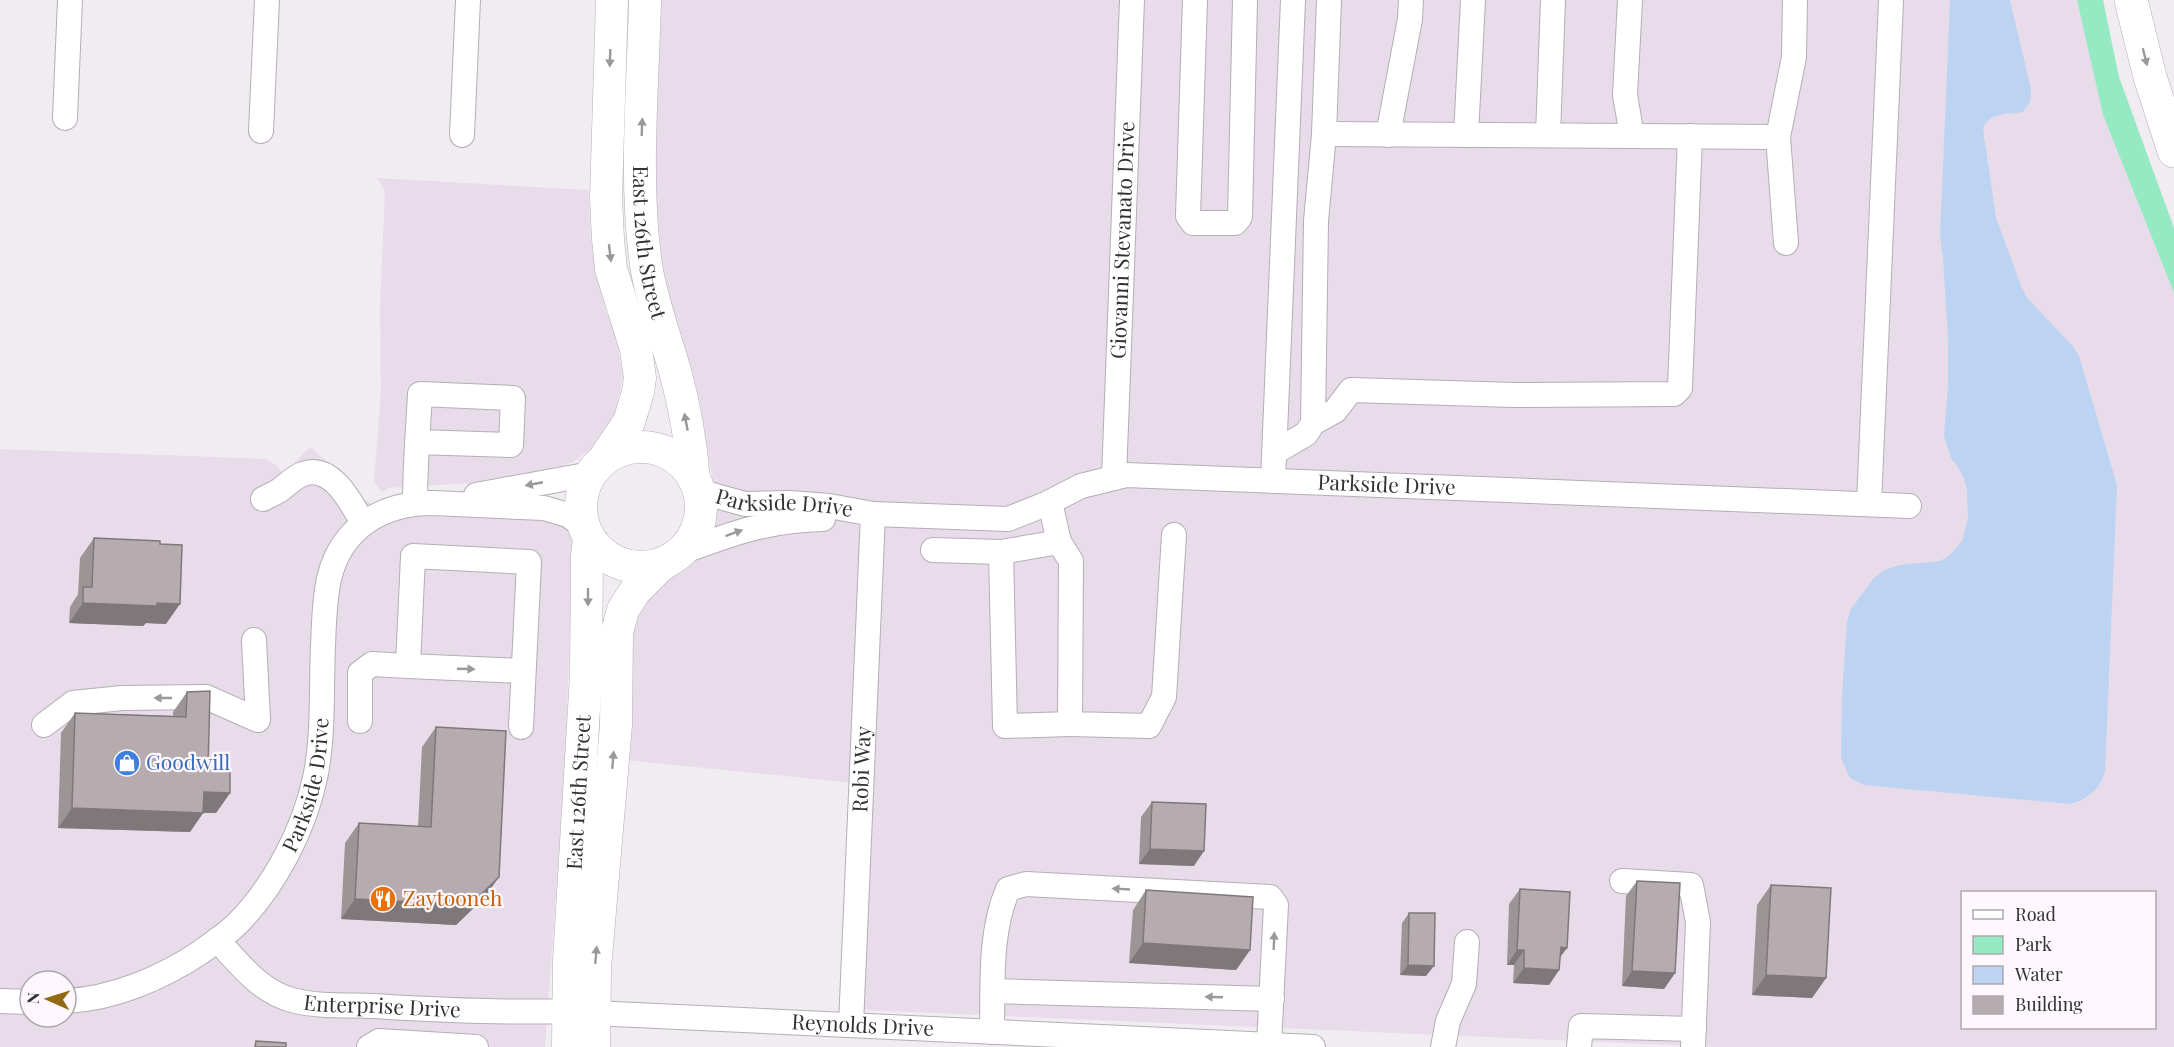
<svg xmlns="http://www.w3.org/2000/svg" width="2174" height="1047" font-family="'Playfair Display',serif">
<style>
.built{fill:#e8dcea;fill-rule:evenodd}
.green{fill:#96eac3}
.water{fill:#bcd4f2}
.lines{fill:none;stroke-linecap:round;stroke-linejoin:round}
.minor-casing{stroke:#b4aeb5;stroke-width:26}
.major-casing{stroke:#b4aeb5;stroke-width:33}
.highway-casing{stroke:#b4aeb5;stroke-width:34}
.minor{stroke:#fff;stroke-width:24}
.major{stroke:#fff;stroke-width:32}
.highway{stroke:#fff;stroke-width:33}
.wall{fill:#9d9496}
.shaded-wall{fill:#7f787a}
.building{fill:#b6acaf;stroke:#7f787a;stroke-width:1.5}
.oneway{fill:#99989a}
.labels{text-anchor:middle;stroke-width:4.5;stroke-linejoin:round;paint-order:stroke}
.street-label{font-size:21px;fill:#333134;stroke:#fef8fe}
.shop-label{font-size:21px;fill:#366cbe;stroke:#fef8fe;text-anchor:start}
.food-label{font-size:21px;fill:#c56008;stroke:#fef8fe;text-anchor:start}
</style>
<rect width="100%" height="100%" fill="#f1ebf2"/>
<path class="built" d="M656,0h1421l26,115 71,178v754h-457l-853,-37v-226l-240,-24 7,-138 18,-28 36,-25 28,-55 -1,-41 -54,-211 -8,-86zM1962,892h192v136h-192z
M377,178l211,12 3,51 7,34 8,37 9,19 8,45 -7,33 -8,19 -12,17 -23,17 -35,12 -31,7 -119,7 -6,4 -8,-10 7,-89 -1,-83 5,-119z
M310,447l29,25 18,23 37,22 139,-2 32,10 8,13 -8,230 -20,279h-545v-598l266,10 11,7 6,8zM30,981h36v36h-36z"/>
<path class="green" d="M2077,0h26l16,77 55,151v65l-71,-178z"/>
<path class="water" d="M1950,0h60l21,89 -1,13 -7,10c-14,2 -36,1 -40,17l13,89 26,70 6,11 44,46 7,11 38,129 -12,287c-6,18 -17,27 -35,32l-206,-19 -14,-7 -9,-20 1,-62 5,-74 4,-13 23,-31 11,-8 14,-5 41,-4 10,-6 12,-14 6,-23 -1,-27 -3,-12 -6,-12 -7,-9 -7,-22 4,-50v-45l-5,-84 -3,-21z"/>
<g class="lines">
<defs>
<g id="minor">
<path d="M1195,0l-7,216 5,7h42l5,-6 5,-217"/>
<path d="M1630,0l-5,95 7,41"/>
<path d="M65,118l5,-118"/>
<path d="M261,131l6,-131"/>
<path d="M1324,134l454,3"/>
<path d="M462,135l6,-135"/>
<path d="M1388,135l22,-116 1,-19"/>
<path d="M1466,135l7,-135"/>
<path d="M1548,135l5,-135"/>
<path d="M1786,243l-8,-106 16,-80 1,-57"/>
<path d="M1313,423l22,-12 16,-21 163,5 160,-1 6,-6 10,-252"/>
<path d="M1275,452l31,-18 7,-11 3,-202 8,-87 5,-134"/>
<path id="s1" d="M1114,478l18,-478"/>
<path d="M1273,481l20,-481"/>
<path id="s2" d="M698,491l47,13 45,-1 39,3 44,8 135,5 38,-15 35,-18 45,-11 783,31"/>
<path d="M476,495l115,-21"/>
<path d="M263,499c5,-3 11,-5 17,-9 7,-5 14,-13 23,-16 29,-11 48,29 60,49"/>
<path d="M415,503c0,-36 3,-73 5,-109l93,4 -2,47 -94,-3"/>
<path d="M1869,504l22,-504"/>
<path d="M1059,542l12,19 -1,163 79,2 15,-29 10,-162"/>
<path d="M933,550l68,2 58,-10 -9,-40"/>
<path d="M1001,552l4,174 65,-2"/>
<path d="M679,553c51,-19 88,-33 144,-34"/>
<path d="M408,666l115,5"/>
<path d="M360,721v-48l12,-9 36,2 5,-110 116,6 -8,165"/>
<path d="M44,725l29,-22 49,-5 84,-1 52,23 -4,-80"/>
<path d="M1622,881l69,4 7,37 -5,125"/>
<path id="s3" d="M217,940c22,23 43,52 75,60 26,7 56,5 82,6 64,4 129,7 193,5"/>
<path d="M993,991l279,8"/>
<path d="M0,1001l30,1"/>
<path id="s4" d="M66,1001c47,-2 96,-23 135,-49 12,-9 25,-17 36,-28 37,-37 67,-94 78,-146 9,-42 6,-88 8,-131 1,-23 1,-46 6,-68 12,-52 54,-76 104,-76l111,5 24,7 16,12"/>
<path id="s5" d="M593,1013l720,34"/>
<path id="s6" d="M851,1025l22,-511"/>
<path d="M992,1032c1,-47 -3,-99 16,-143l18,-5 244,13 6,8 -7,140"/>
<path d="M369,1047l10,-6 97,6"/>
<path d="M1443,1047l5,-26 16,-37 3,-42"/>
<path d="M1579,1047l2,-21 113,3"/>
</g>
<g id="major">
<path id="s7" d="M645,0c-2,88 -11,178 1,265 6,37 19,71 29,106 10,36 16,72 19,109"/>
<circle cx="641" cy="507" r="60"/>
<path d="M604,459l25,-37 9,-30 2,-14 -4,-29 -25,-80 -3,-30 -2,-41 6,-198"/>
<path id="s8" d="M568,1047l1,-86 17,-286 1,-119 2,-18"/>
<path d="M594,1047l1,-78 21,-244 1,-93 6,-22 12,-19 24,-24 10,-7"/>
</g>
<path id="highway" d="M2131,0l19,77 24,74"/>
</defs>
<use href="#minor" class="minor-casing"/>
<use href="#major" class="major-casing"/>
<use href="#highway" class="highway-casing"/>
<use href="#minor" class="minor"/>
<use href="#major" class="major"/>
<use href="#highway" class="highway"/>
</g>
<path class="wall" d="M94,538l72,86 -20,-1 -3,3 -74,-3 1,-16 8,-13 2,-36z
M187,692l21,78 22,23 -14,20h-13l-13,19 -132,-4 3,-95 14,-20 98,3v-4z
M436,727l49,170 -29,28 -115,-6 4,-76 14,-20 59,4 4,-80z
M1152,802l42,64 -55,-2 2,-47z
M1637,881l38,92 -11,16 -42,-3 4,-90z
M1771,885l55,93 -14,20 -60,-3 5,-90z
M1520,889l40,68 -1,13 -10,15 -36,-2 1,-18h-7l2,-61z
M1146,890l104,60 -14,20 -107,-7 4,-53z
M1409,913l17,63 -26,-1 2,-52z"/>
<path class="shaded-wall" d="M83,603h74l23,1 -14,20 -20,-1 -3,3 -74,-3z
M204,792l26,1 -14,20 -26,-1z
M72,808l131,5 -13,19 -132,-4z
M1150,849l54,2 -10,15 -55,-2z
M499,877l-14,20 -29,28 -115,-6 14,-20z
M1143,943l107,7 -14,20 -107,-7z
M1561,947l6,1 -11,15z
M1517,950h7l-10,15h-7z
M1408,965l26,1 -8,10 -26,-1z
M1524,968l35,2 -10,15 -36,-2z
M1632,971l43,2 -11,16 -42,-3z
M1766,975l60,3 -14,20 -60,-3z"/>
<path class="building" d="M94,538l66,3v3l22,1 -2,59 -23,-1v3l-74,-3v-16h9z
M210,691l-2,79 22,1v22l-26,-1 -1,21 -131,-5 3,-95 111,4 1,-25z
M436,727l70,4 -7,146 -29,28 -115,-6 4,-76 72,4z
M1152,802l54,2 -2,47 -54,-2z
M1637,881l43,2 -5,90 -43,-2z
M1771,885l60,3 -5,90 -60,-3z
M1520,889l50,3 -3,56 -6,-1 -2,23 -35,-2v-18h-7z
M1146,890l107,7 -3,53 -107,-7z
M1409,913h26l-1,53 -26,-1z
M256,1041l30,2v4h-31z"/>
<defs><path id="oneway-solid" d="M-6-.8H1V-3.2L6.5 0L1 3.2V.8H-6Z" transform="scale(1.5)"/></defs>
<g class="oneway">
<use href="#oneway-solid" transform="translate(2145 57) rotate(76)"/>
<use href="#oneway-solid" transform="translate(610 58) rotate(92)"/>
<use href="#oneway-solid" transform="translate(642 127) rotate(-88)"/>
<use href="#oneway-solid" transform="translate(610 253) rotate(83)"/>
<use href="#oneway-solid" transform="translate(686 422) rotate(-101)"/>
<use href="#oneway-solid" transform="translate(534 484) rotate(169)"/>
<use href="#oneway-solid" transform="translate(734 533) rotate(-20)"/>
<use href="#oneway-solid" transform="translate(588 597) rotate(90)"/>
<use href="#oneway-solid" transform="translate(466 669) rotate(2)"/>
<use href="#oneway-solid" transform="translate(163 698) rotate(180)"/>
<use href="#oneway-solid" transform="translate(613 760) rotate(-85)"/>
<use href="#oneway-solid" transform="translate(1121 889) rotate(-177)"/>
<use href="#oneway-solid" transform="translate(1274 941) rotate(-88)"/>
<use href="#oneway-solid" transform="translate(596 955) rotate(-85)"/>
<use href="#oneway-solid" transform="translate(1214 997) rotate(-178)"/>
</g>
<defs>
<symbol id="shop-disc" viewBox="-11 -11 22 22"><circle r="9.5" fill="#3f7fe0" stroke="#fef8fe"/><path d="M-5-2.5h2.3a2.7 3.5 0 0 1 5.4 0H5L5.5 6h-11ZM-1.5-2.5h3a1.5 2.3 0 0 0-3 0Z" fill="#fff"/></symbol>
<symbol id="restaurant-disc" viewBox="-11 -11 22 22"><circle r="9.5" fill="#e8710a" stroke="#fef8fe"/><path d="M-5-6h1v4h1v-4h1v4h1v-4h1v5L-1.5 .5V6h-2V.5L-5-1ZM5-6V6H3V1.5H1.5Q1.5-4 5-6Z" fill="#fff"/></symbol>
</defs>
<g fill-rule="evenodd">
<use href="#shop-disc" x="112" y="748" width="30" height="30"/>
<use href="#restaurant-disc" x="368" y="884" width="30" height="30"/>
</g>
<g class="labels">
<g class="street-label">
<text dy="7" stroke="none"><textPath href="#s1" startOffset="238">Giovanni Stevanato Drive</textPath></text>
<text dy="7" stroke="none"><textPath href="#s7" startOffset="243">East 126th Street</textPath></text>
<text dy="7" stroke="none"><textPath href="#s2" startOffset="700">Parkside Drive</textPath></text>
<text dy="7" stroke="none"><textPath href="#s2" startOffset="88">Parkside Drive</textPath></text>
<text dy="7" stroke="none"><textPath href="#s6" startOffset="256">Robi Way</textPath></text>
<text dy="7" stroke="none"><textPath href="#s4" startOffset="350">Parkside Drive</textPath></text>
<text dy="7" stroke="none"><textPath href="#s8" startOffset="255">East 126th Street</textPath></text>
<text dy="7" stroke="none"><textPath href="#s3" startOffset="188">Enterprise Drive</textPath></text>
<text dy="7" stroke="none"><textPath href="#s5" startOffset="270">Reynolds Drive</textPath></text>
</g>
<g class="shop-label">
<text x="146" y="770">Goodwill</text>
</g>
<g class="food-label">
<text x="403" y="906">Zaytooneh</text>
</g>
</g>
<rect x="1961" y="891" width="195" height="138" fill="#fef8fe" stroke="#ada8ad" stroke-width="1.5"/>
<rect x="1973" y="910" width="30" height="9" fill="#ffffff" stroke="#ada8ad" stroke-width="1.5"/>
<text x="2015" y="921" font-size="18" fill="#333134">Road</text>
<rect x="1973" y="936" width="30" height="18" fill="#96eac3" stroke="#ada8ad" stroke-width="1.5"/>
<text x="2015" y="951" font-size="18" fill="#333134">Park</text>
<rect x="1973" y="966" width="30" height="18" fill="#bcd4f2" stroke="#ada8ad" stroke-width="1.5"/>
<text x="2015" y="981" font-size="18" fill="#333134">Water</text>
<rect x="1973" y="996" width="30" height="18" fill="#b6acaf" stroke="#ada8ad" stroke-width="1.5"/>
<text x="2015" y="1011" font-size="18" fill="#333134">Building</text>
<g transform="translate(48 999) rotate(273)"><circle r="28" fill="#fef8fe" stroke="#ada8ad" stroke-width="1.5"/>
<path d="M0-4.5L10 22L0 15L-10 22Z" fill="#926a12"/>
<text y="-9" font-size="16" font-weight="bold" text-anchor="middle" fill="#333134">N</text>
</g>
</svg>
